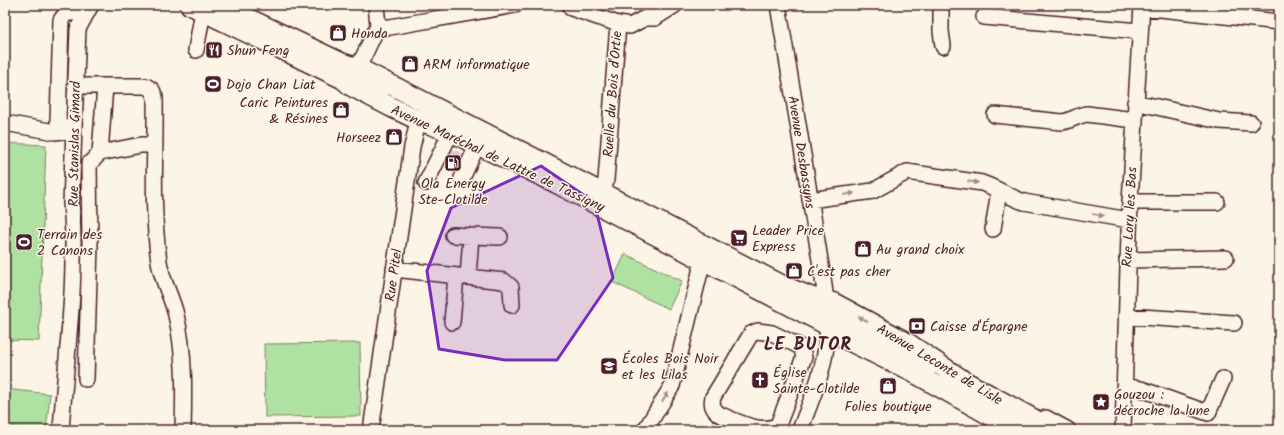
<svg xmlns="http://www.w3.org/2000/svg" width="1284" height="435" font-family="Kalam,sans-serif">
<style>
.green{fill:#afe1a2;stroke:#7c8066}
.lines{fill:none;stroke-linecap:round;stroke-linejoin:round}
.minor-tunnel{stroke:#d8cac0;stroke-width:15;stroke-dasharray:15 8;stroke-linecap:butt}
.minor-casing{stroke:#4a1f2b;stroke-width:18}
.major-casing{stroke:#4a1f2b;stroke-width:22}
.minor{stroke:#fcf5e5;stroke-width:15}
.major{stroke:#fcf5e5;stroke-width:19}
.oneway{fill:#a38a88}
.marked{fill:#7b2cbf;fill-opacity:0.2;stroke:#7b2cbf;stroke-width:3;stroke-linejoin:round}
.labels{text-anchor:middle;stroke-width:3;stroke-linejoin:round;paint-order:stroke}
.poi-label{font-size:14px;fill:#4a1f2b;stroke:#fcf5e5;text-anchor:start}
.street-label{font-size:14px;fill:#4a1f2b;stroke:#fcf5e5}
.district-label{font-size:18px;font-weight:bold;letter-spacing:1px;fill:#4a1f2b;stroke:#fcf5e5}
</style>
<rect width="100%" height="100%" fill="#fcf5e5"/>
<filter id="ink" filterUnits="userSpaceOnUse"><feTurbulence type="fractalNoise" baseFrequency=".025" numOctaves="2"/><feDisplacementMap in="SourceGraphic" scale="8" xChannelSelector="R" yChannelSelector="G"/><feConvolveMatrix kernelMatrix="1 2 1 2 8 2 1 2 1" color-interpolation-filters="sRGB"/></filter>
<g filter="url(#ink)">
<path class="green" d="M5,143l41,2 -7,196 -34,-1z
M625,254l57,27 -13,28 -57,-27z
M360,343l1,73 -96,1 -1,-73z
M5,389l45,5 -4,36 -41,-3z"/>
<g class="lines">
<path class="minor-tunnel" d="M450,156l10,5"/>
<defs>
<path id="minor" d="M571,5v3l47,16 12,2 15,-8
M778,5c13,77 26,153 38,230 5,33 13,69 11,102 -2,33 -16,63 -27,93
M941,5v26l2,15
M1142,7l137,15
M984,17l155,14
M645,18h10l20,-13
M378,26l12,1 125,-22
M196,50l7,-39
M358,68l20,-42 -2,-21
M339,69l43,21
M75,86h71l6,4 3,7c1,54 -4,110 4,164 2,18 13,36 17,54 9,38 8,76 7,115
M1135,102l84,19 32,2
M995,115l67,7c9,-1 16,-7 25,-8l47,6
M5,123l50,9 16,-2
M63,130l-5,-9 3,-101 5,-7h10l8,4
M100,153l5,-67
M462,178l15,-32
M426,183l25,-51
M603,192l3,-12 12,-156
M810,200l63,-9 34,-19 75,11c15,5 27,14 42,19l105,18
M1130,202h87
M993,229l6,-38
M453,235l18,1
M1127,260l99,-2
M394,269l110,12 7,6 1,18
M468,277l3,-41 29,1
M818,310l110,60
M1126,316l108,7
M452,322l4,-46
M758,331l14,2 29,14 3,10 -26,68c-16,10 -43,-4 -59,-11 -6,-5 -8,-9 -6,-17l38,-63z
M86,379l4,-134 -1,-81 11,-11 41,-8h14
M1125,386l16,3 67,24 15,-34
M1046,418l22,12
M61,430c5,-75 17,-152 10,-227l7,-174 13,-24
M371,430l41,-283 4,-17 4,-9
M645,430l27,-44 31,-126
M1123,430l7,-228 12,-197"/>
<path id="major" d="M190,5l153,74 8,7 40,21 29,14 31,11 105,51 271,142 18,14 71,35 100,56
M220,5l122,58 16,5 426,218 27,11 23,6 72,39 58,39 90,49"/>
</defs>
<use href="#minor" class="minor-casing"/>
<use href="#major" class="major-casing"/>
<use href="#minor" class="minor"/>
<use href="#major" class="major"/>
</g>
<defs><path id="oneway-solid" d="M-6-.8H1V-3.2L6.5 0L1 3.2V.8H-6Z"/></defs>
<g class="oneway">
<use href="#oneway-solid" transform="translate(973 182) rotate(8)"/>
<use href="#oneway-solid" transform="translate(849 194) rotate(-8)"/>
<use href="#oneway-solid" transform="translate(1098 215) rotate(10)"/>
<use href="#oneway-solid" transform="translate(863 319) rotate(-151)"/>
<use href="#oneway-solid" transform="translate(665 397) rotate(-58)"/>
</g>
</g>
<path class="marked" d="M541,166l53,36 19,76 -56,82h-52l-66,-11 -12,-78 24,-63z"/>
<defs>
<symbol id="shop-square" viewBox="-11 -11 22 22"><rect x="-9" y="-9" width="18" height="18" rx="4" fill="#4a1f2b" stroke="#fcf5e5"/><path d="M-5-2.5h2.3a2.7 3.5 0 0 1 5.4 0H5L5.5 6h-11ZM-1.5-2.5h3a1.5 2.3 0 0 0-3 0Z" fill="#fff"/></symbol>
<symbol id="restaurant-square" viewBox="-11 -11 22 22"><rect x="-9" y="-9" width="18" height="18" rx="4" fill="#4a1f2b" stroke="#fcf5e5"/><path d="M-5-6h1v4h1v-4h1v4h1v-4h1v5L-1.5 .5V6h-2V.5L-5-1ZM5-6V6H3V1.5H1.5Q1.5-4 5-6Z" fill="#fff"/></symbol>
<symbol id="stadium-square" viewBox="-11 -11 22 22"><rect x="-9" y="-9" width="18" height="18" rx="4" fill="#4a1f2b" stroke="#fcf5e5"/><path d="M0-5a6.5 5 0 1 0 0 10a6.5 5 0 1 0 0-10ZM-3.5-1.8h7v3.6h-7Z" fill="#fff"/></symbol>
<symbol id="fuel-square" viewBox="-11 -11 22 22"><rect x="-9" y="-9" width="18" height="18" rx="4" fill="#4a1f2b" stroke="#fcf5e5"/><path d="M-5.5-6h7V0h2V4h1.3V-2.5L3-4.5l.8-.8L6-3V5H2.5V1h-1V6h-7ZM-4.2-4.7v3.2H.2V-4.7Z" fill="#fff"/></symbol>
<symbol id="supermarket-square" viewBox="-11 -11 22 22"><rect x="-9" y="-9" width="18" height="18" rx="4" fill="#4a1f2b" stroke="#fcf5e5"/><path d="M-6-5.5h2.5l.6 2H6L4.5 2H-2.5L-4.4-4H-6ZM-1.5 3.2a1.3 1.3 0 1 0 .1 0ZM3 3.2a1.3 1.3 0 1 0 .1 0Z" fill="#fff"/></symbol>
<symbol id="bank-square" viewBox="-11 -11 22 22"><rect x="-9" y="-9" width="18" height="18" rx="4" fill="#4a1f2b" stroke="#fcf5e5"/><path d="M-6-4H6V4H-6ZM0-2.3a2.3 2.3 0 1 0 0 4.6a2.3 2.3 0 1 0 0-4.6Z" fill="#fff"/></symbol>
<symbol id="school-square" viewBox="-11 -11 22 22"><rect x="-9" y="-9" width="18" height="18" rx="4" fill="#4a1f2b" stroke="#fcf5e5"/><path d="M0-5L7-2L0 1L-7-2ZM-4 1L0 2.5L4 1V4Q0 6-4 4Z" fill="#fff"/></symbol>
<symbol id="church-square" viewBox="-11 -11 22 22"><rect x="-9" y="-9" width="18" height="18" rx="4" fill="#4a1f2b" stroke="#fcf5e5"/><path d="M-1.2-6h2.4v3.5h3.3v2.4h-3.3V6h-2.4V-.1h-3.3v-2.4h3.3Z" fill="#fff"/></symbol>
<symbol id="sight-square" viewBox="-11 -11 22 22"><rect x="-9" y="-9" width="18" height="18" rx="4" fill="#4a1f2b" stroke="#fcf5e5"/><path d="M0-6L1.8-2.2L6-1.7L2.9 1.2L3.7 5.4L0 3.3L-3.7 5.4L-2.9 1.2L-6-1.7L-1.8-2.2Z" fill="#fff"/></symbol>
</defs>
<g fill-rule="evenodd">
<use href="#shop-square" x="328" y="23" width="20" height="20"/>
<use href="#restaurant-square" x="204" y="40" width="20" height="20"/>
<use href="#shop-square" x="400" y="54" width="20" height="20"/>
<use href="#stadium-square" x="203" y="74" width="20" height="20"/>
<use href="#shop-square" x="331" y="100" width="20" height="20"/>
<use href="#shop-square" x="384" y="127" width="20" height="20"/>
<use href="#fuel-square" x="443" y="153" width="20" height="20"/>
<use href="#supermarket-square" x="729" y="228" width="20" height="20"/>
<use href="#stadium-square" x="14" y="232" width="20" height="20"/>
<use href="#shop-square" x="853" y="239" width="20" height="20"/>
<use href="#shop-square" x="784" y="261" width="20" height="20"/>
<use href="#bank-square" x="907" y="316" width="20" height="20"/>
<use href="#school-square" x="599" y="356" width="20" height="20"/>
<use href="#church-square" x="750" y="370" width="20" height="20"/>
<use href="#shop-square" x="878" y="376" width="20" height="20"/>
<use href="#sight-square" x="1091" y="392" width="20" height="20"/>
</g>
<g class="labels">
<g class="poi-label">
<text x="351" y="38">Honda</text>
<text x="227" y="55">Shun Feng</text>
<text x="423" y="69">ARM informatique</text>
<text x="226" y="89">Dojo Chan Liat</text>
<text x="328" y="107" text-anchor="end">Caric Peintures<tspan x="328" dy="16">&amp; Résines</tspan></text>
<text x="381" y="142" text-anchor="end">Horseez</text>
<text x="453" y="188" text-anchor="middle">Ola Energy<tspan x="453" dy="16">Ste-Clotilde</tspan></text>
<text x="752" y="235">Leader Price<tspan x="752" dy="16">Express</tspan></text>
<text x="37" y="239">Terrain des<tspan x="37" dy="16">2 Canons</tspan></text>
<text x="876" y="254">Au grand choix</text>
<text x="807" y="276">C'est pas cher</text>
<text x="930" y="331">Caisse d'Épargne</text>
<text x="622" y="363">Écoles Bois Noir<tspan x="622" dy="16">et les Lilas</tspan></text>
<text x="773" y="377">Église<tspan x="773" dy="16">Sainte-Clotilde</tspan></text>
<text x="1114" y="399">Gouzou :<tspan x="1114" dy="16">décroche la lune</tspan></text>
<text x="888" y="411" text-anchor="middle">Folies boutique</text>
</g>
<g class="street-label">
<text transform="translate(612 94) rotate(-86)" y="5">Ruelle du Bois d'Ortie</text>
<text transform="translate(74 144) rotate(-89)" y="5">Rue Stanislas Gimard</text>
<text transform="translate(802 152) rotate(81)" y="5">Avenue Desbassyns</text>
<text transform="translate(498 158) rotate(25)" y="5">Avenue Maréchal de Lattre de Tassigny</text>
<text transform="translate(1129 217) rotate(-87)" y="5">Rue Lory les Bas</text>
<text transform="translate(393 275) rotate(-82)" y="5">Rue Pitel</text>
<text transform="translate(940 364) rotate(31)" y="5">Avenue Leconte de Lisle</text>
</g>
<g class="district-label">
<text x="808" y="350">LE BUTOR</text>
</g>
</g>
<rect width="1284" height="435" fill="none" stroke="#fcf5e5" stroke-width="20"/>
<rect x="10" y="10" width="1264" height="415" fill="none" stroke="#4a1f2b" stroke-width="1.5" filter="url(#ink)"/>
</svg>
